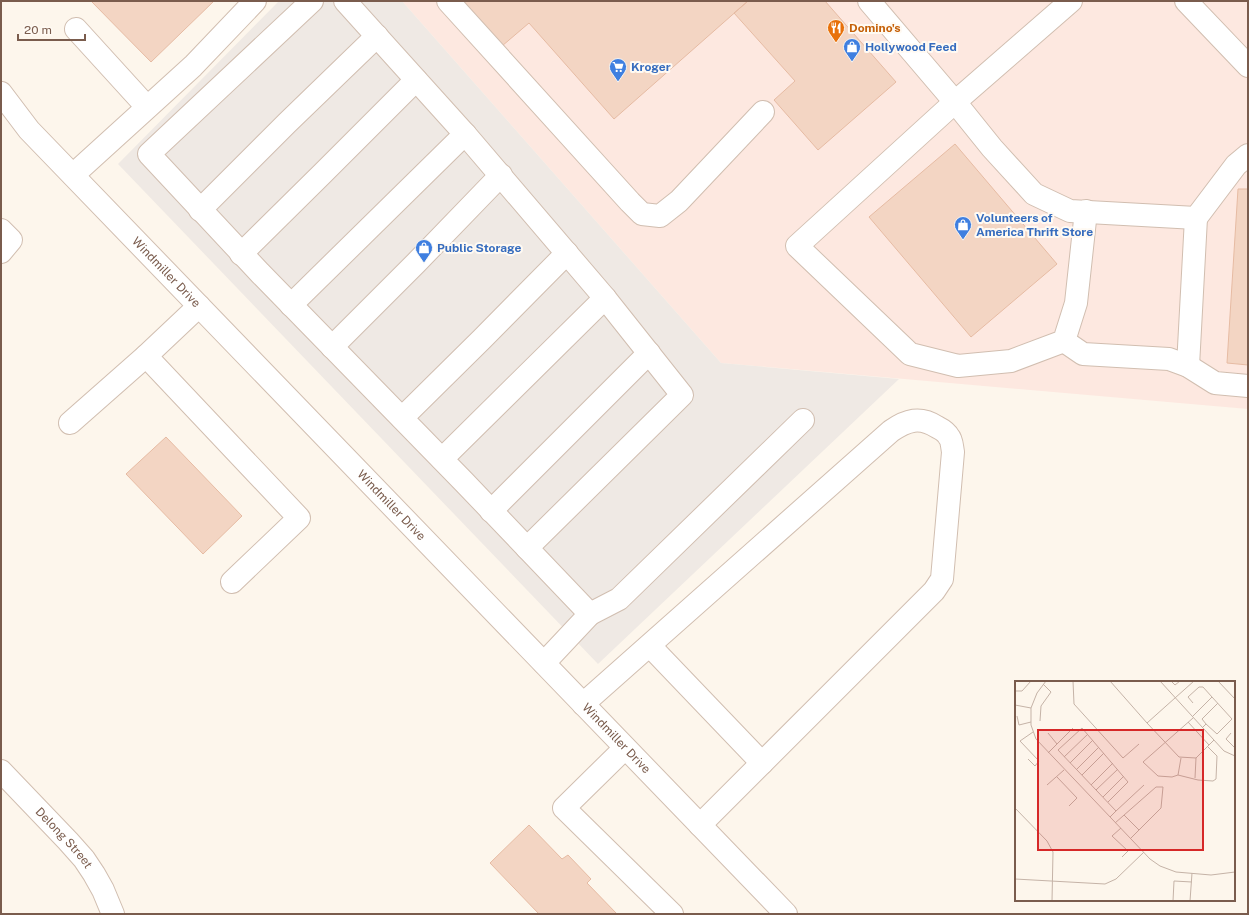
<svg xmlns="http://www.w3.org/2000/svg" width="1249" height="915" font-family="'Public Sans',sans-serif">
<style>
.commercial{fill:#fde8e0}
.industrial{fill:#efe9e4}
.building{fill:#f3d5c3;stroke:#e6bba3}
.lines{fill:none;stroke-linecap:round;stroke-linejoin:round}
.minor-casing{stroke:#d1beb0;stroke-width:24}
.minor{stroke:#fff;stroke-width:22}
.labels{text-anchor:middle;stroke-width:4;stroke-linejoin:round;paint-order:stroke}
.food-label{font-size:12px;font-weight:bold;fill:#c56008;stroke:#fffaf3;text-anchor:start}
.shop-label{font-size:12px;font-weight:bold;fill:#366cbe;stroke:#fffaf3;text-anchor:start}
.street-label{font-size:12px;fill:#7a5c4d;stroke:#fffaf3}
.inset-road{fill:none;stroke:#c5b3a7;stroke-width:1}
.view{fill:#d62828;fill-opacity:0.15;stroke:#d62828;stroke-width:2}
.inset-edge{fill:none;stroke:#7a5c4d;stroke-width:2}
</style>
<rect width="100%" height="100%" fill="#fdf6ec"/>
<path class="commercial" d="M402,1h846v408l-527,-46z"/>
<path class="industrial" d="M279,1h123l319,362 178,16 -301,285 -480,-500z"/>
<path class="building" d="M91,1h123l-63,61z
M462,1h286l-134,118 -85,-96 -27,23z
M748,1h77l71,81 -78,68 -44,-50 21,-19 -61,-68z
M955,144l102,120 -86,73 -102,-120z
M1238,189h10v176l-21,-2z
M166,437l76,79 -39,38 -77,-80z
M529,825l33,34 6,-4 23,24 -4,4 30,31h-78l-49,-51z"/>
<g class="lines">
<defs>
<g id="minor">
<path d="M312,1l-163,153 111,119 204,209 126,132 -46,49"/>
<path d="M345,1l120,133 140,164 77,97 -155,153"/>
<path d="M448,1l182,201 12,12 18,2 19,-15 84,-89"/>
<path d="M869,1l86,101 37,46 42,46 36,17 126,7 40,-53 12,-10"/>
<path d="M1071,1l-116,101 -158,144 113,108 48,12 53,-5 53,-20 12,-38 10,-92"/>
<path d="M1186,1l62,65"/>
<path d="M76,29l71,78"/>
<path id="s1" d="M1,93l28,37 757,784"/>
<path d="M73,175l120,-109 62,-65"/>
<path d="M200,210l87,-87 90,-87"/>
<path d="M1,230l10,10 -10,12"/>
<path d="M241,254l82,-81 93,-93"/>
<path d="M291,305l174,-171"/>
<path d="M1064,341l19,13 86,5 19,7 27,17 33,3"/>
<path d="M332,347l84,-84 85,-88"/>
<path d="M146,356l153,162 -67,64"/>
<path d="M1188,366l8,-148"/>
<path d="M402,418l80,-79 85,-86"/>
<path d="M70,423l76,-67 53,-50"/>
<path d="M442,459l163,-161"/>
<path d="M491,511l158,-158"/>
<path d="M590,614l29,-15 184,-179"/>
<path d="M650,646l112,117"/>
<path d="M583,704l308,-273c16,-11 29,-15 46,-4 4,2 10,6 12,10 3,3 3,10 4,15l-11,127 -8,12 -234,234"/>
<path d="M625,748l-61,60 108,106"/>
<path id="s2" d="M1,771l67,70 16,18 10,15 9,16 10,24"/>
</g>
</defs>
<use href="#minor" class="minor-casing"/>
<use href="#minor" class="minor"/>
</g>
<defs>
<symbol id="restaurant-pin" viewBox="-11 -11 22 30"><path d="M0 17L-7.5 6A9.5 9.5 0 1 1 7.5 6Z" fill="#e8710a" stroke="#fffaf3"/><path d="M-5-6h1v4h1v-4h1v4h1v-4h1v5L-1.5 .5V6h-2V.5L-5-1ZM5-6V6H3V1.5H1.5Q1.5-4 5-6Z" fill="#fff"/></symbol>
<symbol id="shop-pin" viewBox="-11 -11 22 30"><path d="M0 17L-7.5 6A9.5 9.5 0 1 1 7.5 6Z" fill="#3f7fe0" stroke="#fffaf3"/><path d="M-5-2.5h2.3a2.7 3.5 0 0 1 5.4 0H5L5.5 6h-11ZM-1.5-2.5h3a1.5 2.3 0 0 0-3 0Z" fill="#fff"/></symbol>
<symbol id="supermarket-pin" viewBox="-11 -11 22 30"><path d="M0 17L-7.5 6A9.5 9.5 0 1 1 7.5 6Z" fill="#3f7fe0" stroke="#fffaf3"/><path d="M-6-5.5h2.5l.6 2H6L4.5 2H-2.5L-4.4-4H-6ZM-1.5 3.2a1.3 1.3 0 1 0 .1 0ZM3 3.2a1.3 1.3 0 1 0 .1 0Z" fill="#fff"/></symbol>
</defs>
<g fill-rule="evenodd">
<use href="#restaurant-pin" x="826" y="18" width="20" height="27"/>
<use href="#shop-pin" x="842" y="37" width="20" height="27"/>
<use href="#supermarket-pin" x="608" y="57" width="20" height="27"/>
<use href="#shop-pin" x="953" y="215" width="20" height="27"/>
<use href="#shop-pin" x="414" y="238" width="20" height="27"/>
</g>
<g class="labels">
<g class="food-label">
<text x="849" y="32">Domino's</text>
</g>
<g class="shop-label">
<text x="865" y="51">Hollywood Feed</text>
<text x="631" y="71">Kroger</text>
<text x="976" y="222">Volunteers of<tspan x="976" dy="14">America Thrift Store</tspan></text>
<text x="437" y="252">Public Storage</text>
</g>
<g class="street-label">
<text dy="4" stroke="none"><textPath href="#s1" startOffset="244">Windmiller Drive</textPath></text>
<text dy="4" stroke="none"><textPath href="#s1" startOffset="568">Windmiller Drive</textPath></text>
<text dy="4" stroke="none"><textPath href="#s1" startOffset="892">Windmiller Drive</textPath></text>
<text dy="4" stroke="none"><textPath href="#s2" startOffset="92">Delong Street</textPath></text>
</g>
</g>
<g transform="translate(1015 681)">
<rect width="220" height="220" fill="#fdf6ec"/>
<path class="inset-road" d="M31,0l-9,12 -6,15v17l5,14 114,120 10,7 16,6 35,3 24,-3M58,0l1,23 49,54 16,-14M95,0l37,42 47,-42M145,0l64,70 11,5M156,0l4,4 5,-4M203,0l17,18M0,10h7l9,-10M0,24l16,3M2,35l2,9 12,-3M177,36l20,-20 -9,-10h-4l-11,10 5,6M25,40l1,-15 10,-14 -8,-8M173,41l21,23M132,42l32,34 17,1 18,-18M191,43l-4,-5 16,-16M187,47l4,-4 11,10 15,-15 -20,-22M33,52l9,11M216,52l-5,6 9,9M33,72l25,-25M49,76l24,-23M166,77l-3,17 -6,2 -14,-1 -15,-14 50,-44M13,78l7,7 4,-5 -19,-20 13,-9M55,82l23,-23M61,89l23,-23M67,94l22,-22M163,94l20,5 15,1 3,-2 1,-23 -10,-10M42,96l20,21 -8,8M180,97l1,-20M32,104l17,-15M76,104l22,-22M81,109l22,-21M88,116l21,-21M93,121l20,-20 -46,-54 -24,22 58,61 -6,6M0,127l32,33 6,11 -1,49M101,130l28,-26M109,134l15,15M100,142l41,-36h7l-2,21 -31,31M106,147l-9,8 16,15 -6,6M0,198l90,5 11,-5 28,-27M158,220l1,-20 18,1M175,220l2,-28"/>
<path class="view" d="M23,49h165v120h-165z"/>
<rect width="220" height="220" class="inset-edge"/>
</g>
<rect width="1249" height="915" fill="none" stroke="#7a5c4d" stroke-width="4"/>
<path d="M18 34v6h67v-6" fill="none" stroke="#7a5c4d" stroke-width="2"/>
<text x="24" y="34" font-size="12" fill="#7a5c4d" stroke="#fffaf3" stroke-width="3" paint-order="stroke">20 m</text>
</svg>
